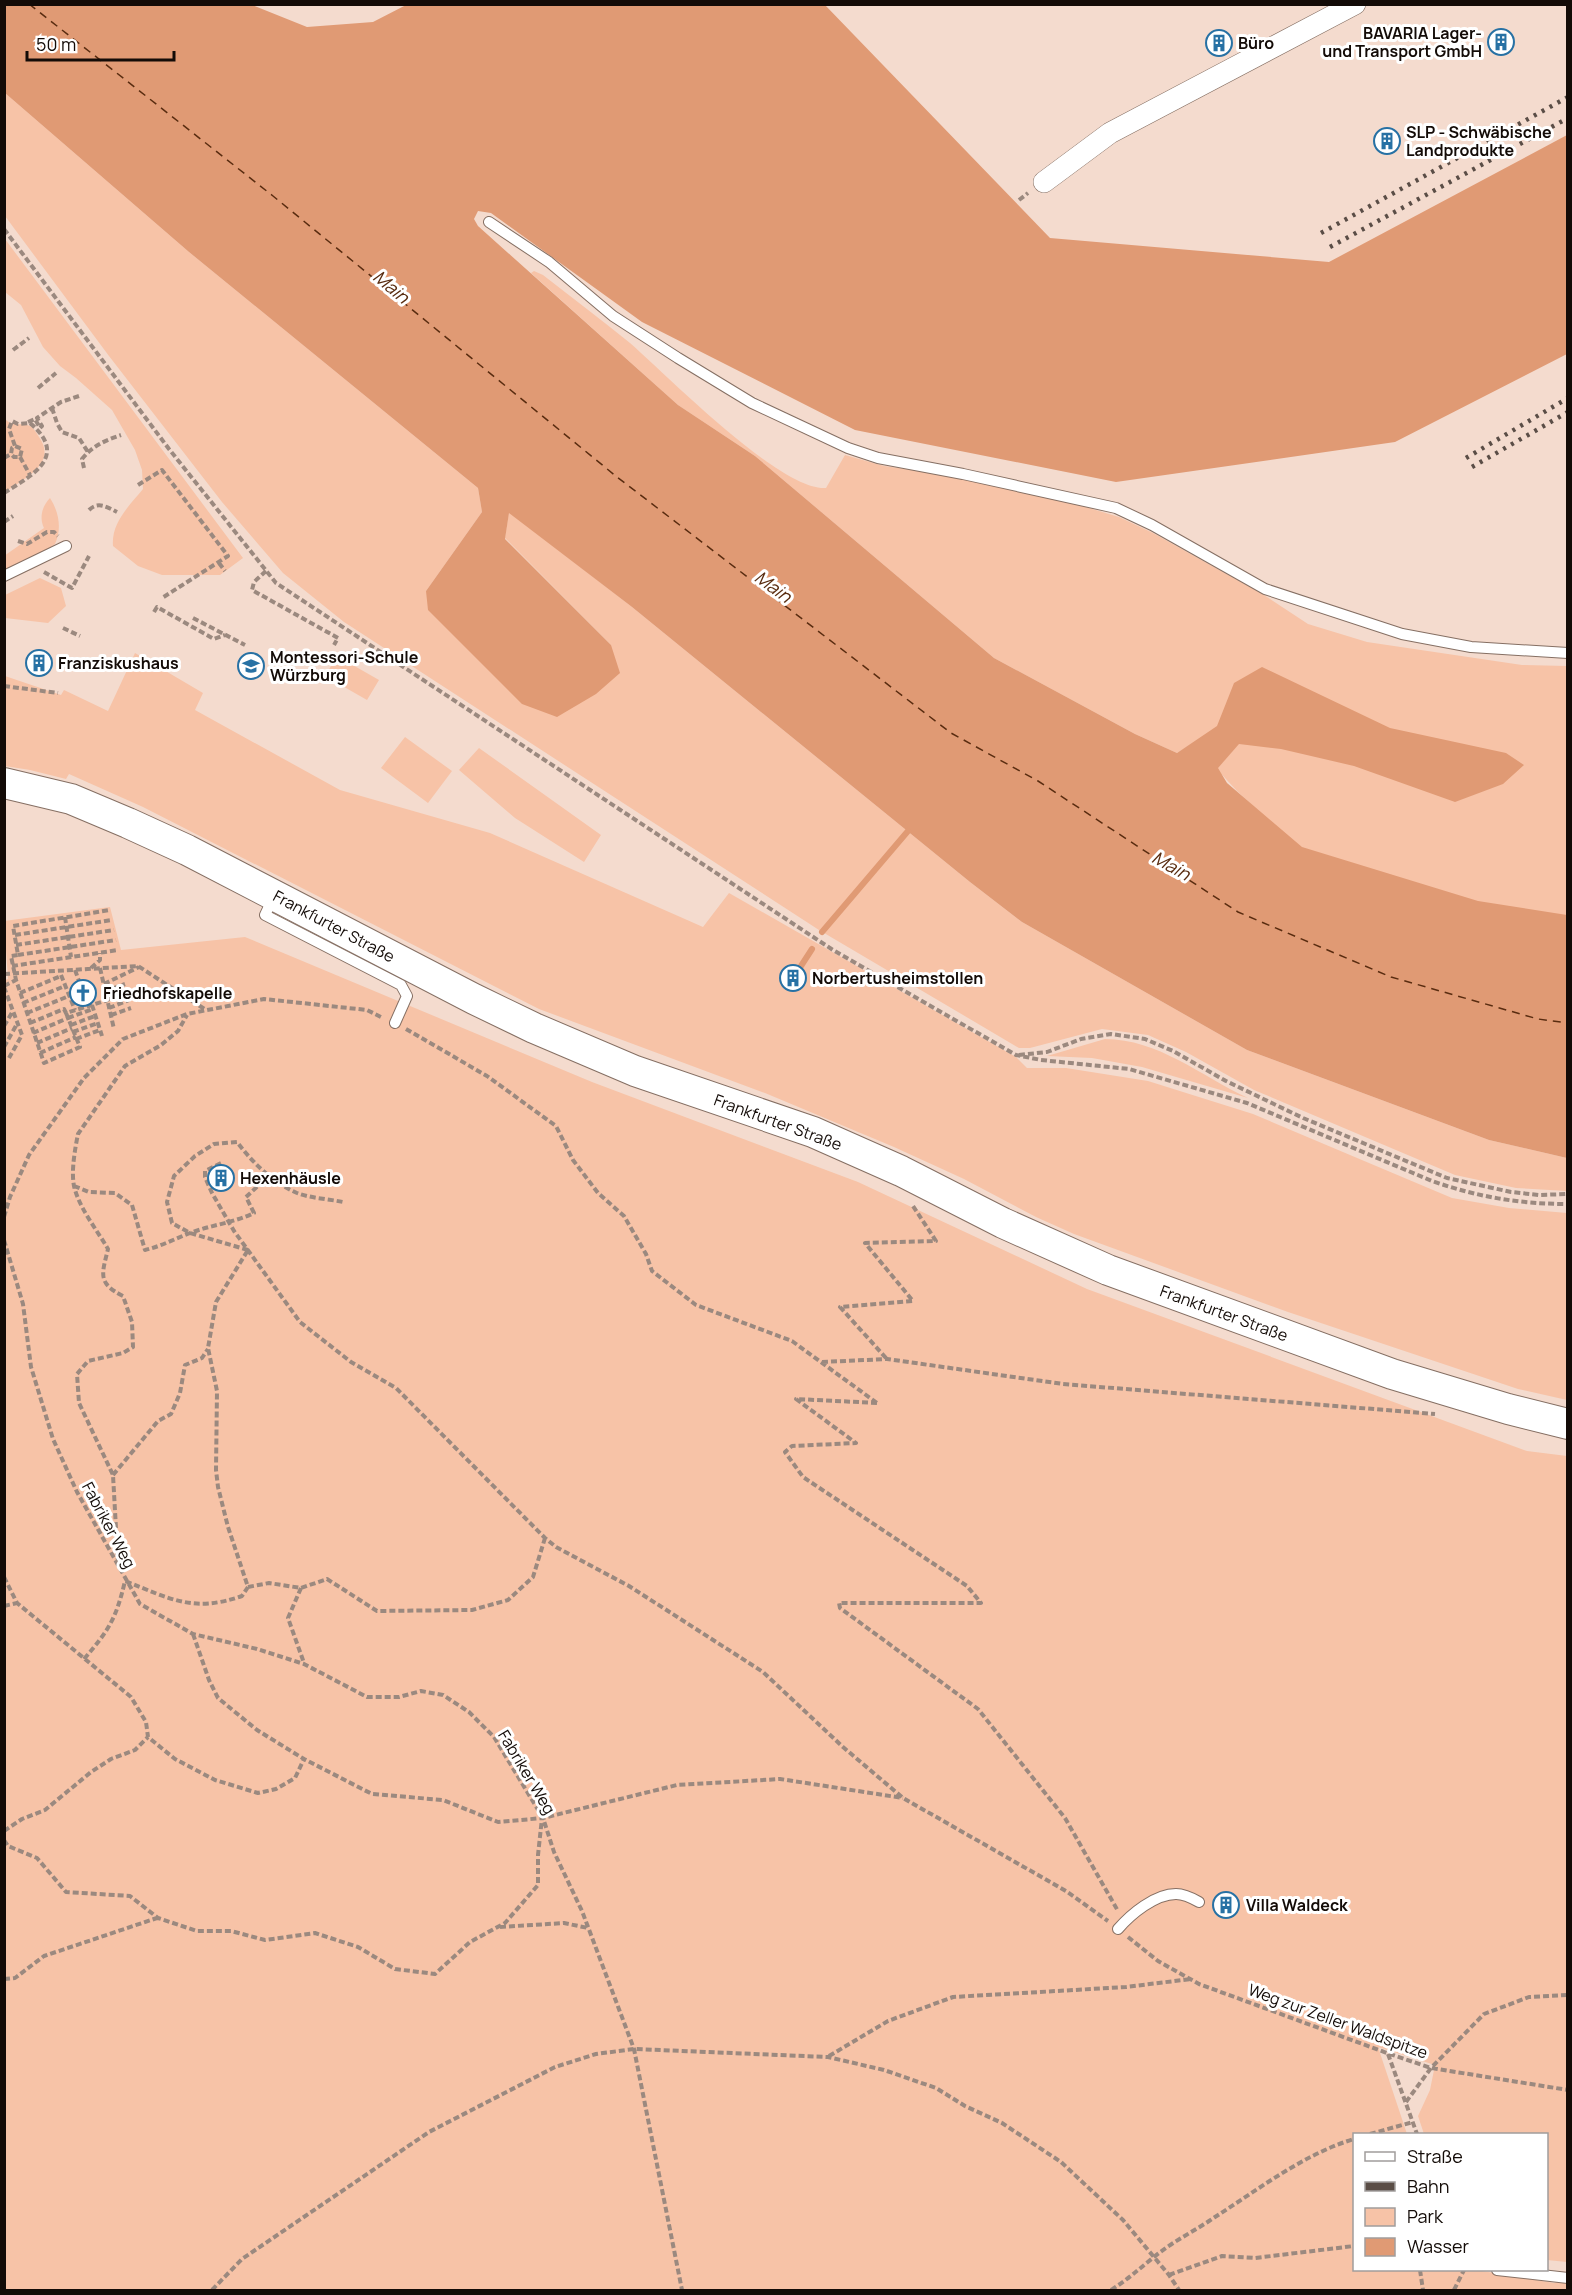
<svg xmlns="http://www.w3.org/2000/svg" width="1572" height="2295" font-family="Manrope,sans-serif">
<style>
.green{fill:#f7c3a7}
.water{fill:#e09a74}
.lines{fill:none;stroke-linecap:round;stroke-linejoin:round}
.stream{stroke:#e09a74;stroke-width:6}
.ferry{stroke:#592c10;stroke-width:1.5;stroke-dasharray:8 6;stroke-linecap:butt}
.lane-casing{stroke:#856f63;stroke-width:12}
.street-casing{stroke:#856f63;stroke-width:22}
.secondary-casing{stroke:#856f63;stroke-width:32}
.path{stroke:#9b897f;stroke-width:4;stroke-dasharray:6 3;stroke-linecap:butt}
.lane{stroke:#fff;stroke-width:10}
.street{stroke:#fff;stroke-width:21}
.secondary{stroke:#fff;stroke-width:30}
.rail{stroke:#5a4d46;stroke-width:4.5;stroke-dasharray:3 6;stroke-linecap:butt}
.labels{text-anchor:middle;stroke-width:6;stroke-linejoin:round;paint-order:stroke}
.poi-label{font-size:16px;font-weight:bold;fill:#130b07;stroke:#fff;text-anchor:start}
.street-label{font-size:16px;fill:#130b07;stroke:#fff}
.water-label{font-size:18px;font-style:italic;fill:#592c10;stroke:#fff}
</style>
<rect width="100%" height="100%" fill="#f4dbce"/>
<path class="green" d="M5,93l184,159 289,236 4,24 -56,79 185,54 -106,-107 4,-26 123,95 338,275 52,40 225,128 242,90 78,18v33l-51,-3 -61,-13 -201,-85 -68,-38 -38,-17 -46,-6 -72,19h-11l-200,-118 -475,-308 -61,-49 -61,-71 -113,-146 -104,-140z
M5,239l238,319 -23,17h-58l-24,-9 -25,-20c-2,-23 16,-40 30,-57l-1,-19 -7,-20 -23,-40 -36,-32 -16,-12 -17,-19 -22,-42 -16,-13z
M534,271l9,4c29,23 59,45 87,68 38,33 150,148 196,145l19,-33 39,11 84,12 111,27 40,12 34,16 111,62 44,29 59,18 155,23 45,1v251l-89,-14 -176,-52 -65,-60 -22,-24 3,-40 -41,26 -42,-19 -141,-76 -239,-202 -77,-51 -147,-132z
M4,418c10,11 17,3 26,8 4,2 7,8 9,11 19,27 -15,41 -34,55z
M50,498c9,14 12,31 5,46l-17,12 -33,16 -1,-16 40,-28c-5,-10 -2,-22 6,-30z
M40,578l21,10 5,18 -18,17 -43,-5v-23z
M135,653l68,40 -8,17 145,80 150,43 213,94 26,-34 287,164 11,11h39l82,13 105,33 199,84 57,10 58,5v187l-49,-11 -230,-77 -214,-78 -38,-17 -72,-38 -70,-32 -129,-54 -226,-84 -396,-202 -74,-33 -3,5 -36,-9 -25,-4v-90l56,19 3,-5 44,21z
M337,656l42,24 -12,20 -42,-24z
M405,737l47,34 -24,32 -47,-35z
M479,748l122,87 -17,27 -69,-44 -56,-48z
M110,907l11,43 124,-13 347,145 266,100 229,107 440,162 40,5v806l-20,-2 -1,-126h-122l-6,-18 12,-26 5,-25 -57,-18 29,87h-53v136h122l78,13 13,-4v11h-1562l-1,-1310 4,-1 -4,-58z
M1105,1039c53,0 96,37 143,59l-106,-31 -50,-9 -45,-2z"/>
<path class="water" d="M408,4l417,1 225,233 279,24 238,-127v219l-172,88 -279,40 -261,-52 -213,-108 -151,-109 -13,-2 -4,8 4,7 200,179 77,51 239,202 141,76 42,19 40,-27 17,-43 28,-16 128,61 116,25 18,12 -21,19 -48,18 -101,-36 -73,-17 -42,-5 -21,24 9,15 75,64 176,54 89,14v243l-78,-18 -242,-90 -225,-128 -52,-40 -338,-275 -123,-94 -4,26 106,106 9,28 -24,21 -39,23 -35,-13 -94,-94 -2,-19 56,-79 -4,-24 -289,-236 -184,-159v-88h247l55,22 66,-5z"/>
<g class="lines">
<path class="stream" d="M822,932l86,-101
M801,966l11,-17"/>
<path class="ferry" d="M29,4l244,192 344,281 334,256 87,48 200,131 153,65 147,42 30,4"/>
<defs>
<path id="lane" d="M489,222l60,40 64,54 65,42 74,45 96,45 30,10 85,16 153,34 36,17 113,64 137,45 69,13 97,6
M4,576l62,-30
M273,898l-8,17 136,70 6,11 -12,27
M1118,1929c13,-15 37,-35 58,-35 8,0 16,4 23,8
M1497,2270l71,8"/>
<path id="street" d="M1044,182l66,-49 245,-129"/>
<path id="secondary" d="M4,783l67,16 57,24 59,27 287,149 60,29 101,43 178,61 88,39 102,52 105,47 284,104 116,35 60,15"/>
</defs>
<use href="#lane" class="lane-casing"/>
<use href="#street" class="street-casing"/>
<use href="#secondary" class="secondary-casing"/>
<path class="path" d="M1019,200l9,-7
M4,229l165,220 107,134 557,367 183,105 25,5 88,9 118,34 185,78c46,16 87,23 136,23
M13,350l16,-12
M38,388l18,-15
M52,408l5,15 5,9 17,6 9,14
M28,422l7,-3 5,9 2,-2 -5,-8 24,-16 18,-6
M20,457l10,18
M4,458l7,-4 1,-6 3,-2 7,3 -2,8h-6l-3,-3
M84,468l-2,-9c10,-13 24,-19 39,-24
M138,485l24,-15 66,86 -66,42
M4,493c29,-18 65,-37 26,-70l-12,1 -6,-3 -3,8 6,17
M89,510c9,-9 18,-3 28,2
M4,522l9,-6
M18,541l9,3 20,-12h7l4,4
M219,563l6,8
M266,571l-12,11 -2,8 86,48 -4,7
M44,572l28,16 17,-32
M154,612l3,-5 57,32 11,-4
M193,618l52,27
M63,628l17,8
M4,686l54,7
M65,917l6,40
M15,935l97,-15
M16,945l98,-15
M18,955l98,-15
M12,966l106,-16
M91,968l9,-8v-7
M100,968l14,61
M75,970l4,11
M4,974l134,-8 68,44
M61,975l14,35
M104,984l35,-17
M4,986l12,-6
M4,987l18,48 -13,23
M105,991l20,-7
M20,993l41,-17
M107,1000l20,-8
M23,1003l42,-17
M92,1005l10,31
M109,1008l20,-8
M27,1013l42,-17
M66,1013l14,34 -36,16 -28,-83 -5,-24 7,-1 -5,-29 97,-16
M111,1015l20,-7
M68,1018l25,-9
M30,1023l34,-14 2,4 42,-13
M71,1025l24,-9
M4,1026l9,-15
M406,1029l81,47 69,50 17,34 25,33 26,23 22,38 6,17 44,34 96,36 85,62
M73,1032l25,-9
M33,1033l35,-15
M76,1039l24,-9
M37,1043l35,-15
M4,1047l13,-23
M40,1053l36,-16
M1019,1055l28,-3 34,-13 30,-5 34,5 28,12 53,30 77,37 144,60 64,14 28,3 29,-1
M221,1163l-16,8v6l7,16 22,38 66,91 51,40 45,26 149,150 11,9 73,39 134,86 80,75 60,51 163,93 42,30
M74,1186l15,6 26,1 17,12 13,45c17,-4 29,-11 45,-17 21,-8 43,-10 64,-20l-8,-16 13,-12 17,-3
M4,1217l6,-20 19,-42 55,-77 39,-39 64,-25 77,-15 103,11 16,8
M4,1240l19,64 8,63 22,72 24,53 63,112 53,30 64,15 47,15 63,33h32l22,-6 22,4 26,17 25,25 49,81 11,34 28,59 52,138 48,241
M248,1250l-58,-17 -18,-10 -5,-21 7,-26 21,-20 19,-12 23,-2c16,21 35,40 60,51 13,5 31,6 46,9
M886,1358l-46,-51 73,-6 -48,-58 71,-2 -23,-35
M822,1362l65,-3 176,25 372,30
M877,1403l-81,-4 60,44 -64,3 -7,6 18,25 164,109 14,17h-142l1,5 138,101 87,109 53,93
M113,1475l45,-54 13,-7 9,-21 5,-28 17,-7 6,-9
M118,1564l-5,-89 -34,-72 -2,-29 11,-13 35,-8 10,-6 -1,-25 -9,-26c-26,-13 -21,-22 -15,-47 -11,-19 -29,-41 -34,-63 -3,-15 1,-37 4,-52l47,-68 36,-21 17,-14 9,-16
M4,1577l13,26 114,94 15,25 2,15 27,22 40,21 43,13 18,-4 19,-11 9,-19
M248,1587l21,-4 32,5 26,-9 50,32 95,-1 36,-10 25,-23 12,-39
M301,1588l-13,30 16,45
M4,1606l13,-3
M193,1634l16,46 9,18 39,32 47,29 68,35 71,6 55,22 45,-4 134,-33 103,-6 123,19
M84,1659c25,-29 32,-40 41,-78 46,18 68,32 117,15l6,-9 -20,-60 -10,-40 -2,-17 1,-79 -9,-43 8,-46 32,-52
M4,1831l18,-12 23,-9 46,-38 20,-13 24,-9 13,-13
M4,1840l4,6 29,12 29,34 64,4 28,22 39,13h34l34,9 50,-7 43,14 37,22 40,5 35,-32 35,-19 33,-38v-30l4,-37
M500,1927l64,-4 24,5
M1128,1937l30,24 41,23 188,69 44,15 137,22
M4,1979l11,-1 29,-22 113,-38
M1388,2054l29,80
M829,2056l59,-35 65,-24 173,-10 65,-8
M1406,2102l25,-34 53,-54 45,-17 39,-2
M1370,2134l43,-12
M1420,2270l3,20
M1169,2275l53,-19 33,2 99,-12
M212,2290l30,-31 187,-127 126,-65 41,-13 38,-5 194,8 56,13 52,18 29,18 37,17 59,39 62,58 46,55 10,15
M1111,2290c16,-10 28,-21 43,-33 19,-16 41,-26 61,-40 44,-28 89,-63 139,-78
M1454,2290l10,-20"/>
<use href="#lane" class="lane"/>
<use href="#street" class="street"/>
<use href="#secondary" class="secondary"/>
<path class="rail" d="M1321,233l247,-136
M1330,247l238,-129
M1466,458l102,-60
M1472,467l96,-55"/>
</g>
<defs>
<symbol id="building-ring" viewBox="-11 -11 22 22"><circle r="9.5" fill="#fff" stroke="#2771a4" stroke-width="1.5"/><path d="M-4-6H4V6H1V3H-1V6H-4ZM-2.5-4.3h1.7v1.8h-1.7ZM.8-4.3h1.7v1.8H.8ZM-2.5-1h1.7V.8h-1.7ZM.8-1h1.7V.8H.8Z" fill="#2771a4"/></symbol>
<symbol id="school-ring" viewBox="-11 -11 22 22"><circle r="9.5" fill="#fff" stroke="#2771a4" stroke-width="1.5"/><path d="M0-5L7-2L0 1L-7-2ZM-4 1L0 2.5L4 1V4Q0 6-4 4Z" fill="#2771a4"/></symbol>
<symbol id="church-ring" viewBox="-11 -11 22 22"><circle r="9.5" fill="#fff" stroke="#2771a4" stroke-width="1.5"/><path d="M-1.2-6h2.4v3.5h3.3v2.4h-3.3V6h-2.4V-.1h-3.3v-2.4h3.3Z" fill="#2771a4"/></symbol>
</defs>
<g fill-rule="evenodd">
<use href="#building-ring" x="1486" y="27" width="30" height="30"/>
<use href="#building-ring" x="1204" y="28" width="30" height="30"/>
<use href="#building-ring" x="1372" y="126" width="30" height="30"/>
<use href="#building-ring" x="24" y="648" width="30" height="30"/>
<use href="#school-ring" x="236" y="651" width="30" height="30"/>
<use href="#building-ring" x="778" y="963" width="30" height="30"/>
<use href="#church-ring" x="68" y="978" width="30" height="30"/>
<use href="#building-ring" x="206" y="1163" width="30" height="30"/>
<use href="#building-ring" x="1211" y="1890" width="30" height="30"/>
</g>
<g class="labels">
<g class="poi-label">
<text x="1482" y="39" text-anchor="end">BAVARIA Lager-<tspan x="1482" dy="18">und Transport GmbH</tspan></text>
<text x="1238" y="49">Büro</text>
<text x="1406" y="138">SLP - Schwäbische<tspan x="1406" dy="18">Landprodukte</tspan></text>
<text x="270" y="663">Montessori-Schule<tspan x="270" dy="18">Würzburg</tspan></text>
<text x="58" y="669">Franziskushaus</text>
<text x="812" y="984">Norbertusheimstollen</text>
<text x="103" y="999">Friedhofskapelle</text>
<text x="240" y="1184">Hexenhäusle</text>
<text x="1246" y="1911">Villa Waldeck</text>
</g>
<g class="street-label">
<text transform="translate(334 926) rotate(28)" y="6">Frankfurter Straße</text>
<text transform="translate(778 1122) rotate(20)" y="6">Frankfurter Straße</text>
<text transform="translate(1224 1313) rotate(20)" y="6">Frankfurter Straße</text>
<text transform="translate(109 1525) rotate(62)" y="6">Fabriker Weg</text>
<text transform="translate(527 1772) rotate(59)" y="6">Fabriker Weg</text>
<text transform="translate(1338 2021) rotate(20)" y="6">Weg zur Zeller Waldspitze</text>
</g>
<g class="water-label">
<text transform="translate(391 287) rotate(40)" y="6">Main</text>
<text transform="translate(773 587) rotate(36)" y="6">Main</text>
<text transform="translate(1171 866) rotate(29)" y="6">Main</text>
</g>
</g>
<rect width="1572" height="2295" fill="none" stroke="#130b07" stroke-width="12"/>
<rect x="1353" y="2133" width="195" height="138" fill="#ffffff" stroke="#a19d9c" stroke-width="1.5"/>
<rect x="1365" y="2152" width="30" height="9" fill="#ffffff" stroke="#a19d9c" stroke-width="1.5"/>
<text x="1407" y="2163" font-size="18" fill="#130b07">Straße</text>
<rect x="1365" y="2182" width="30" height="9" fill="#5a4d46" stroke="#a19d9c" stroke-width="1.5"/>
<text x="1407" y="2193" font-size="18" fill="#130b07">Bahn</text>
<rect x="1365" y="2208" width="30" height="18" fill="#f7c3a7" stroke="#a19d9c" stroke-width="1.5"/>
<text x="1407" y="2223" font-size="18" fill="#130b07">Park</text>
<rect x="1365" y="2238" width="30" height="18" fill="#e09a74" stroke="#a19d9c" stroke-width="1.5"/>
<text x="1407" y="2253" font-size="18" fill="#130b07">Wasser</text>
<path d="M27 51v9h147v-9" fill="none" stroke="#130b07" stroke-width="3"/>
<text x="36" y="51" font-size="18" fill="#130b07" stroke="#ffffff" stroke-width="4.5" paint-order="stroke">50 m</text>
</svg>
